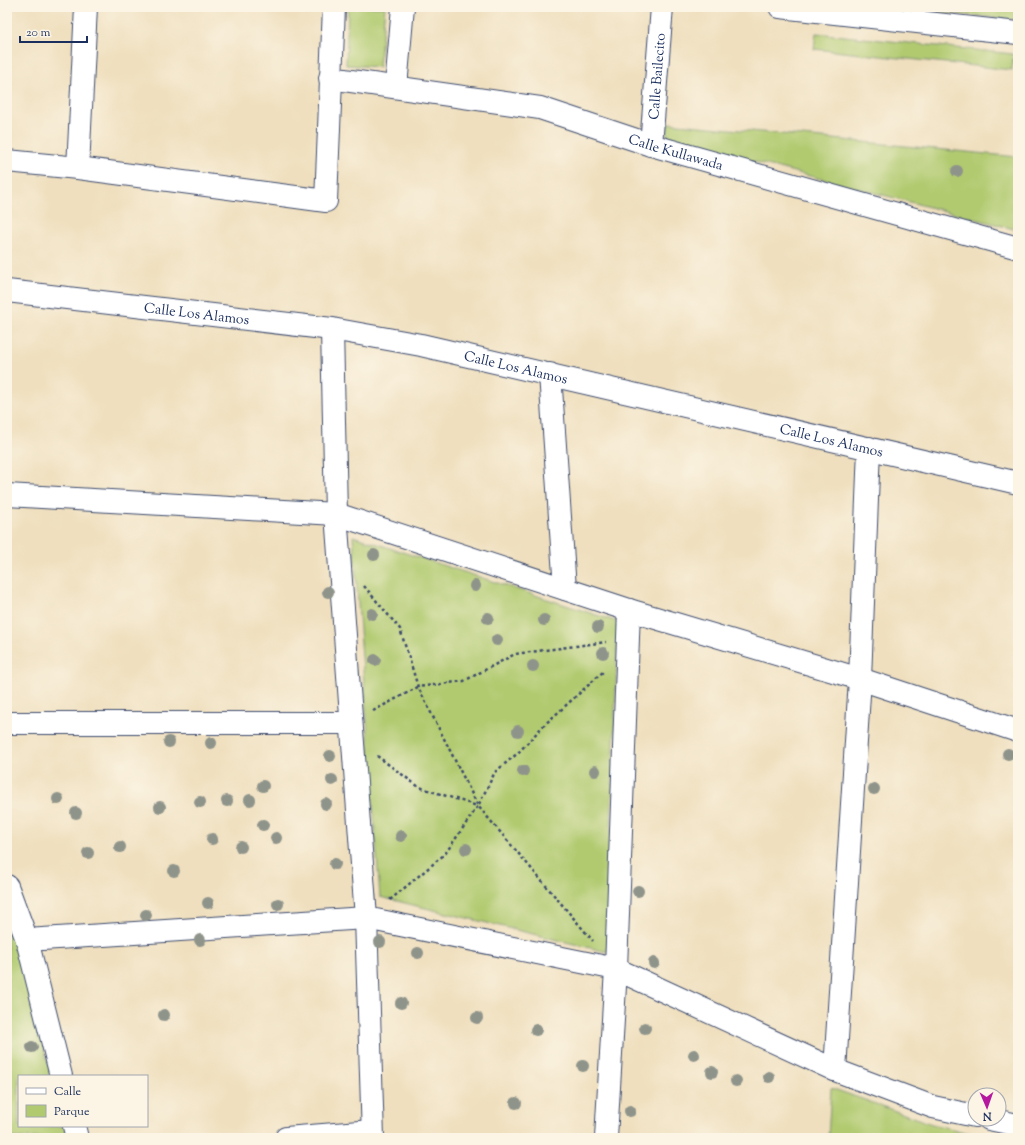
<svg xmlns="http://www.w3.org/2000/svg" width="1025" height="1145" font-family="'Sorts Mill Goudy',serif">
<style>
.green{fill:#b1ca6f;stroke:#667c66}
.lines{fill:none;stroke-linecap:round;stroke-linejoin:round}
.street-casing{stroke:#3b496c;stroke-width:24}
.path{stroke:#3b496c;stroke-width:2.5;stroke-dasharray:3 3;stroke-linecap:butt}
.street{stroke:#fff;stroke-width:22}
.tree{fill:#8f948b}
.labels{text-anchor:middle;stroke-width:3;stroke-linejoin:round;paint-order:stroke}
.street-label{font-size:14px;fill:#1b2f5e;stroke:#fcf5e5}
</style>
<rect width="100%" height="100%" fill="#fcf5e5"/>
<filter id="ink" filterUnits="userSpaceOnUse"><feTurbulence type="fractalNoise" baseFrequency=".025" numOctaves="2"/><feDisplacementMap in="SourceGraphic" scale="8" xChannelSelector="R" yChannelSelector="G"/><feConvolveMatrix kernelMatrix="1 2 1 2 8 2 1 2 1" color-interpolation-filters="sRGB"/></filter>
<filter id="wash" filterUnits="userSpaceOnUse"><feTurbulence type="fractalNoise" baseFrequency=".012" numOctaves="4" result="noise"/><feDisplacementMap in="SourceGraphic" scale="16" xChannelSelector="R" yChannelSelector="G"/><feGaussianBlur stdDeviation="0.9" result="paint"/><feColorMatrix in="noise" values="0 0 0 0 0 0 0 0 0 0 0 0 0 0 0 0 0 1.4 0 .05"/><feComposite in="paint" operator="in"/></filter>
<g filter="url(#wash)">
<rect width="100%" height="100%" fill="#efdfbe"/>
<path class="green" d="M348,7h37l-6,60 -33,-2z
M891,7h125l-1,13z
M816,33l197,21 -1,16 -198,-21z
M668,123l350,34v73l-351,-91z
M353,536l265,86 -11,330 -227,-55z
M7,921l17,47 27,108h-32v50h45l3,12h-60z
M831,1088l101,36 58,14h-162z"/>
</g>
<g filter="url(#ink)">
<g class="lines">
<defs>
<g id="street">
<path d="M780,7l238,26"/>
<path id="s1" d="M330,78l210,30 111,37 367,103"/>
<path d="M396,87l7,-80"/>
<path id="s2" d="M651,145l11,-138"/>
<path d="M7,161l71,7 248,33 8,-194"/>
<path d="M78,168l8,-161"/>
<path id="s3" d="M7,291l325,38 89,16 597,138"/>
<path d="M332,329l4,185 30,404 7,220"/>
<path d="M550,374l15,215"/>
<path d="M7,495l329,19 293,96 231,69 158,52"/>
<path d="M7,723h343"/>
<path d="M7,886l20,54 34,136"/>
<path d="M27,940l339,-22 250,51 219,101 98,37 42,9"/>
<path d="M835,1070l25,-391 9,-231"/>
<path d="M989,1119l29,6"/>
<path d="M74,1126l3,12"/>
<path d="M286,1138l86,-7"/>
<path d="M606,1138l10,-169 13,-359"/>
</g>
</defs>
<use href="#street" class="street-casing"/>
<path class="path" d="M364,586l36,43 18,58 60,119 115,135
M373,711l45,-24 46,-6 51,-27 91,-12
M377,756l42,31 58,19
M390,900l55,-46 33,-48 17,-34 23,-19 25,-27 61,-55"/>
<use href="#street" class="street"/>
</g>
<g class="tree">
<circle cx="957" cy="171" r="6"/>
<circle cx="374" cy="555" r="6"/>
<circle cx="475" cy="586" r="6"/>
<circle cx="328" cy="592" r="6"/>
<circle cx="372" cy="614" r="6"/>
<circle cx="488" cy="618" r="6"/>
<circle cx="544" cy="620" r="6"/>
<circle cx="598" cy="627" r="6"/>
<circle cx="497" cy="640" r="6"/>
<circle cx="603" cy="653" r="6"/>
<circle cx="375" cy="660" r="6"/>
<circle cx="533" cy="666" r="6"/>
<circle cx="518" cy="731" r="6"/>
<circle cx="169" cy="742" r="6"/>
<circle cx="211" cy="743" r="6"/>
<circle cx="1008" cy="754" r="6"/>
<circle cx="330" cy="756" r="6"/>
<circle cx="523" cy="771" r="6"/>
<circle cx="595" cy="771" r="6"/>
<circle cx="332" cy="780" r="6"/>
<circle cx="263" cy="786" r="6"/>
<circle cx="874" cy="789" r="6"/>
<circle cx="58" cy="799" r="6"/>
<circle cx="250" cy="800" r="6"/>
<circle cx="227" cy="801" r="6"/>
<circle cx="200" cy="802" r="6"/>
<circle cx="326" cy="804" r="6"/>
<circle cx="160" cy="807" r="6"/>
<circle cx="76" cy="813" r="6"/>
<circle cx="263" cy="825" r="6"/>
<circle cx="401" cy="836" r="6"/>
<circle cx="276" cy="838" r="6"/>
<circle cx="212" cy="839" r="6"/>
<circle cx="120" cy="847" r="6"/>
<circle cx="241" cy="847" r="6"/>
<circle cx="466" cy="849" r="6"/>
<circle cx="88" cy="853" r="6"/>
<circle cx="335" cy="864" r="6"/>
<circle cx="174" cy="871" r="6"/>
<circle cx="638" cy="891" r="6"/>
<circle cx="208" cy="903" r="6"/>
<circle cx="278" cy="904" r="6"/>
<circle cx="146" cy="915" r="6"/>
<circle cx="200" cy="940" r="6"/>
<circle cx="380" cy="942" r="6"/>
<circle cx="418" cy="953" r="6"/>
<circle cx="654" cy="963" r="6"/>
<circle cx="401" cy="1003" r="6"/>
<circle cx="164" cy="1015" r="6"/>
<circle cx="477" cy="1018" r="6"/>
<circle cx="645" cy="1028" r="6"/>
<circle cx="536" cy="1030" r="6"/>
<circle cx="32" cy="1047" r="6"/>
<circle cx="694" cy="1055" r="6"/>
<circle cx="583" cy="1066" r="6"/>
<circle cx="712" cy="1072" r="6"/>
<circle cx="769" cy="1077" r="6"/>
<circle cx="736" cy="1081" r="6"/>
<circle cx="516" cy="1103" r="6"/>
<circle cx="630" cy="1111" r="6"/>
</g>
</g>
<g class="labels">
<g class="street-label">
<text dy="5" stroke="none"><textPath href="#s2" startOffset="69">Calle Bailecito</textPath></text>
<text dy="5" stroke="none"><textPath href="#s1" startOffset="355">Calle Kullawada</textPath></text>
<text dy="5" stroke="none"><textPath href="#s3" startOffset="191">Calle Los Alamos</textPath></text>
<text dy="5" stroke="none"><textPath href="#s3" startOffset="515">Calle Los Alamos</textPath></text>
<text dy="5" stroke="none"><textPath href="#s3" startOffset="839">Calle Los Alamos</textPath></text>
</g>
</g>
<rect width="1025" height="1145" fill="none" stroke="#fcf5e5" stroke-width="24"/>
<rect x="18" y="1075" width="130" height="52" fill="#fcf5e5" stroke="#a2a6af"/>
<rect x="26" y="1088" width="20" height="6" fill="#ffffff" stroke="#a2a6af"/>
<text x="54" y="1095" font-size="12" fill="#1b2f5e">Calle</text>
<rect x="26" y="1105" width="20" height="12" fill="#b1ca6f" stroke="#a2a6af"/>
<text x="54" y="1115" font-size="12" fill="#1b2f5e">Parque</text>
<g transform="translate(987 1107) rotate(178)"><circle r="19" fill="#fcf5e5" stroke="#a2a6af"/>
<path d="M0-3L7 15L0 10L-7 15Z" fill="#b5179e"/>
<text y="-6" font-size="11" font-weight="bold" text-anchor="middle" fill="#1b2f5e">N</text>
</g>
<path d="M20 36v6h67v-6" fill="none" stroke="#1b2f5e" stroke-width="2"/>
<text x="26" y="36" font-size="12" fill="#1b2f5e" stroke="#fcf5e5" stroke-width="3" paint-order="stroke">20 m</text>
</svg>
